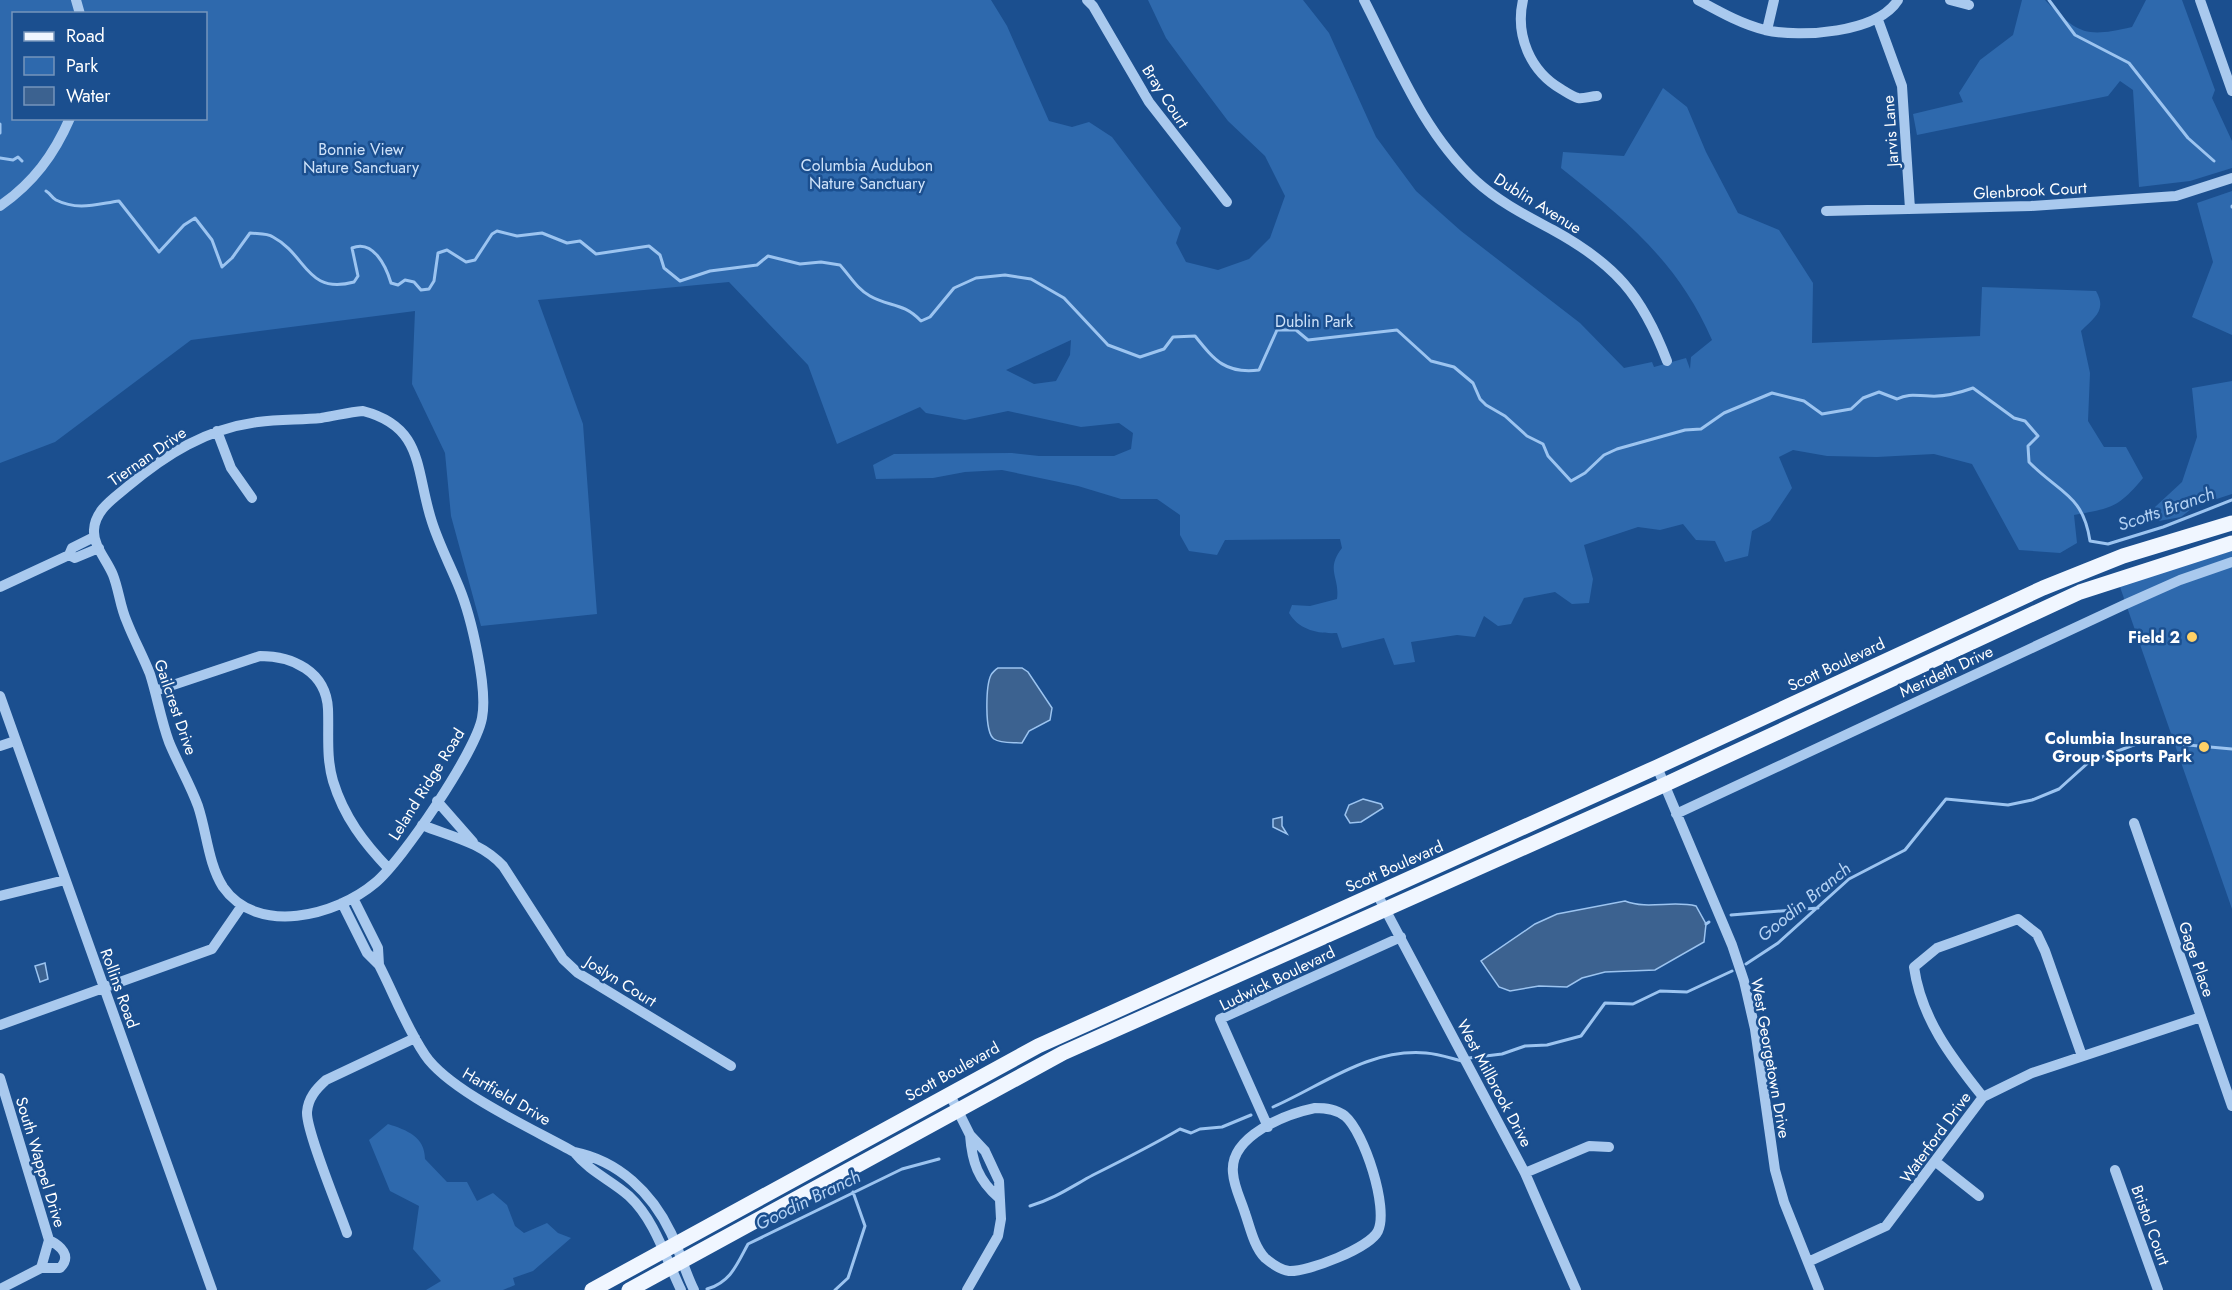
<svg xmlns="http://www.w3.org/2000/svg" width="2232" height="1290" font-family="Jost,sans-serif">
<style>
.green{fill:#2e69ad;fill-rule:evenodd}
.water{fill:#3c6290;stroke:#9cc4f0;stroke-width:1.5}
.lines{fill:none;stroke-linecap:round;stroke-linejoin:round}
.stream{stroke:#9cc4f0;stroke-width:3}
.minor{stroke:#a9c9ee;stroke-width:10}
.major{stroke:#f0f6ff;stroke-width:15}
.poi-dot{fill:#ffd166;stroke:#1b4f8f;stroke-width:2}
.labels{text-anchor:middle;stroke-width:5;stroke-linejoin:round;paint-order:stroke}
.street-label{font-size:16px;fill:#fff;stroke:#1b4f8f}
.park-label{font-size:16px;fill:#cfe3fa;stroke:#1b4f8f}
.poi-label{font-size:16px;font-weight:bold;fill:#fff;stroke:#1b4f8f;text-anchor:end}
.water-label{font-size:18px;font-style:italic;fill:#b5d3f5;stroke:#1b4f8f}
</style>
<rect width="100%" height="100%" fill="#1b4f8f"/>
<path class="green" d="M0,0h991l16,26 42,95 23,6 17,-5 23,15 69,91 -5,15 10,19 32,8 31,-11 21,-21 15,-42 -20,-40 -37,-35 -34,-45 -28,-38 -18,-38h155l26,33 47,104 40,54 45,40 119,92 44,45 28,-6 2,5 32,-9 4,11 1,-12 21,-17c-34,-78 -86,-120 -151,-172l2,-16 61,4 39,-68 24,19 19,45 32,61 41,17 34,53 -1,60 168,-7 2,-49 114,4c11,19 -1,26 -15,40l9,42 -2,48 16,26h22l17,31c-25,30 -31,30 -69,37l3,28 -17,10 -41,-3 -47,-86 -38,-10 -57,3 -50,-1 -34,-6 -14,7 13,31 -22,33 -18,10 -4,25 -23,6 -10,-21 -19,-1 -13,-16 -23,6 -22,-3 -54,18 9,34 -4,24 -17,1 -17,-12 -31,6 -13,26 -13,2 -14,-10 -9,21 -18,-2 -46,7 4,20 -21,3 -10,-27 -42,10 -5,-15c-19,1 -38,-3 -48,-20l3,-8 18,1 27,-7c3,-22 -12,-29 5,-51l-2,-9 -115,1 -8,15 -28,-4 -9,-16v-20l-23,-16h-36l-43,-13 -76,-16 -37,2 -32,6 -57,1 -3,-14 21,-11 118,-1 27,3h75l17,-7 2,-16 -14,-10 -38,4 -73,-16 -43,9 -39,-7 -6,-6 -83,37 -29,-79 -79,-83 -191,18 45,124 14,190 -116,12 -30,-110 -6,-63 -33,-69 3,-73 -224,29 -136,102 -55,21zM14,14h192v104h-192zM1071,340l-1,15 -14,26 -22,3 -28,-14z
M2022,0h23c33,34 40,38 87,27l14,-27h36l33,90 -3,8 20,43v27l-42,13 -51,6 -6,-97 -13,-9 -12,15 -191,39 -4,-21 50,-12 -4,-9 21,-33 33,-25z
M2232,191v144l-40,-18 21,-55 -16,-59z
M2232,381v113l-37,12 -14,11 -22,4 -4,-14 27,-25 15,-45 -5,-49z
M2232,551v358l-113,-325z
M388,1124c19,6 37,13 37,35l22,23h20l10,19 16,-8 14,12 8,21 9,7 23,-10 11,10 13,5 -38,33 -20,7 2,7 -12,5h-77l15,-9 -28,-32 6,-43 -29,-15 -21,-51z"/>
<path class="water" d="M998,668h24l6,4 24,36 -2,12 -21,11 -7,12c-8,-1 -21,1 -28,-4 -10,-7 -8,-54 -3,-64 1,-2 5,-6 7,-7z
M1363,799l18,5 2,4 -22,14 -11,1 -5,-8 4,-10z
M1282,817v9l5,8 -14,-7v-8z
M1625,901c23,9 47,-1 71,5l10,18 -2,18 -49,28 -50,2 -23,6 -15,9 -28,-1 -29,5 -11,-4 -18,-26 54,-37 22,-10z
M45,963l3,16 -8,3 -5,-16z"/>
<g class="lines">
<path class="stream" d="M2049,0l26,35 54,28 59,75 26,23
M0,124v9
M0,158l13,2 5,-3 4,4
M46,191c5,3 5,6 10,9 22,11 41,4 63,1l40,51 25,-27 11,-7 17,22 10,27 10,-9 18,-25c8,1 17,0 23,4 34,18 33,58 81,45l4,-6 -6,-28c21,-9 34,18 39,35l7,2 7,-5 9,2 7,8 8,-1 5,-8 4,-28 9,-3 19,12 9,-2 17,-26 5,-3 20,5 25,-3 25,10 13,-2 16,13 53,-8 11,9 4,13 16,13 30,-10 47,-6 11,-9 32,8 21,-2 19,3c10,11 17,24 30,31 19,11 33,6 51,25l9,-4 24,-29 22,-10 29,-3 26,4 33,19 44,47 32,12 24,-8 9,-12 22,-1c20,25 31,38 64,34l18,-40h19l12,10 89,-10 34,31 23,6 19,16 7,16 6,6 19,11 22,20 16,8 5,12 23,25 14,-8 19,-18 13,-6 68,-19 16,-1 23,-16 48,-20 32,8 18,13 29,-5 12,-11 16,-6 18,7c12,-6 20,-3 33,-3 15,1 29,-3 43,-8l41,30 11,3 13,15 -10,10 1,16c30,31 54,32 61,79l18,3 55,-17 69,-27
M2232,206v1
M1731,915l87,-7
M1706,924l3,-2
M1746,964l32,-21 71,-64 56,-29 41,-51 62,6 24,-5 27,-11 30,-27 55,-21 88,8
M1469,1058l33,-4 23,-8 22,-1 34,-9 24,-33 28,1 27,-13 27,1 45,-21
M1273,1107c50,-22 96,-59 153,-54 13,1 24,5 36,8
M1030,1206c24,-7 41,-19 63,-31 30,-15 58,-29 87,-46l11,4 9,-4 22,-2 29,-12
M707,1289c24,-7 30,-25 41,-45l154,-75 37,-10
M835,1290l13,-12 17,-52 -12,-34"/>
<path class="minor" d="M76,0l4,14
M1087,0l6,6 56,96 78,100
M1364,0c33,64 59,132 112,181 23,21 51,35 77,49 62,34 89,65 114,131
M1523,0c-8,35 7,71 38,89 5,3 12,8 17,9 6,1 13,-2 19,-2
M1698,0c22,12 43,24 67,30 36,8 112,3 133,-30
M1950,0l19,5
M2200,0l32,91
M1878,20l24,66 8,123
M1767,30l7,-30
M0,206c33,-23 54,-51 70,-88
M1826,211l205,-5 145,-10 56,-18
M363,411c62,16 52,60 69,111 7,22 18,43 27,65 12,29 29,101 23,131 -6,33 -80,143 -107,165 -39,33 -118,53 -152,4 -15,-24 -16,-54 -25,-81 -8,-22 -20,-42 -29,-64 -8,-22 -12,-46 -19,-68 -7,-18 -16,-34 -23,-52 -7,-15 -8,-32 -14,-47 -6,-15 -20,-29 -19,-45 1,-20 19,-31 33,-43 39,-33 79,-58 131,-65 21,-3 42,-2 63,-4 14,-2 28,-6 42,-7z
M217,431l14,37 21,30
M69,555l3,-7 22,-11
M0,587l69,-32 6,3 24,-10
M155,691l105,-35c32,0 66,15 68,53 1,25 -2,48 5,72 11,36 31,62 56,88
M0,696l212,594
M0,746l15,-5
M1657,767l75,178 12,36 11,48 20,141 9,32 35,88
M437,801l36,41
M1676,814l450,-210 54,-24 52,-18
M2134,823l98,283
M422,825c30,12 59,17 81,41l60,93 15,14 153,93
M1377,894l148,279 51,117
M0,896l65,-16
M353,898l25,50 1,17
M342,903l25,50 12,12c15,29 27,62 46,90 24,36 110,75 149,97 45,9 78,41 97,81 9,19 14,39 23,57
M0,1025l212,-76 29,-42
M0,1078l49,162 -8,28 -41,21
M949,1093l21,42 15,16 14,30 2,38 -3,17 -31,54
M1983,1097c-32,-40 -62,-79 -69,-130l23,-19 81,-29 19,15 8,17 37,105
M1315,1108c11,0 21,1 30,8 19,16 44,92 33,115 -8,17 -70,41 -89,40 -8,-1 -18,-8 -24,-13 -11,-11 -15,-31 -20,-45 -4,-13 -11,-26 -12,-40 -4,-37 53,-59 82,-65z
M1268,1127l-48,-108 181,-82
M970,1135c2,27 8,45 29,63
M574,1152c16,20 37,28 55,44 26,24 37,63 52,94
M1936,1162l43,34
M2115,1170l43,120
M1525,1173l64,-27 20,1
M347,1233c-8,-23 -41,-102 -40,-121 1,-14 9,-23 19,-32l89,-42
M1808,1262l78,-36 97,-129 49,-24 169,-56
M41,1268h19c12,-12 1,-22 -11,-28"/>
<path class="major" d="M592,1290l446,-244 619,-279 386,-179 80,-32 109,-33
M629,1290l434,-237 601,-268 416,-193 152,-49"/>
</g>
<g class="poi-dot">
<circle cx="2192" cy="637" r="6"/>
<circle cx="2204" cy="747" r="6"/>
</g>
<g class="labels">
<g class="street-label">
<text transform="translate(1166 96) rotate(57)" y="6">Bray Court</text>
<text transform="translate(1890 131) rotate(-94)" y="6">Jarvis Lane</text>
<text transform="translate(2030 190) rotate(-3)" y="6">Glenbrook Court</text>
<text transform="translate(1538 203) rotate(32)" y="6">Dublin Avenue</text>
<text transform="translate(147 456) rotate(-35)" y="6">Tiernan Drive</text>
<text transform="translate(1836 664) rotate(-25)" y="6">Scott Boulevard</text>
<text transform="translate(1946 671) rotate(-25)" y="6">Merideth Drive</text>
<text transform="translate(176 707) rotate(71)" y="6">Gailcrest Drive</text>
<text transform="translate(426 784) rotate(-58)" y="6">Leland Ridge Road</text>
<text transform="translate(1394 866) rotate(-24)" y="6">Scott Boulevard</text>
<text transform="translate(2197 959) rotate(71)" y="6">Gage Place</text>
<text transform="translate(1277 978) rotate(-26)" y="6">Ludwick Boulevard</text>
<text transform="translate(621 981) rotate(32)" y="6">Joslyn Court</text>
<text transform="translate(120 988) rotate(70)" y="6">Rollins Road</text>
<text transform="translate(1771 1058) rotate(80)" y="6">West Georgetown Drive</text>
<text transform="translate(952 1071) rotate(-29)" y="6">Scott Boulevard</text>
<text transform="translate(1495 1083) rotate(62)" y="6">West Millbrook Drive</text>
<text transform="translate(507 1096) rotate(30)" y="6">Hartfield Drive</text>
<text transform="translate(1935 1137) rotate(-54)" y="6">Waterford Drive</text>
<text transform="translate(41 1162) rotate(73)" y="6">South Wappel Drive</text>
<text transform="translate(2151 1225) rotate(70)" y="6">Bristol Court</text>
</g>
<g class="park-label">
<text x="361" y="155">Bonnie View<tspan x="361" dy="18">Nature Sanctuary</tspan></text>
<text x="867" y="171">Columbia Audubon<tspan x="867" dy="18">Nature Sanctuary</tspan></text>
<text x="1314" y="327">Dublin Park</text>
</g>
<g class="poi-label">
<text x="2180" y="643">Field 2</text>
<text x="2192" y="744">Columbia Insurance<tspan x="2192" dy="18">Group Sports Park</tspan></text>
</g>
<g class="water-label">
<text transform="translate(2166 509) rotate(-19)" y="6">Scotts Branch</text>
<text transform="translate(1804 902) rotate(-39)" y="6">Goodin Branch</text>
<text transform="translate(808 1200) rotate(-26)" y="6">Goodin Branch</text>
</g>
</g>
<rect x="12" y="12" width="195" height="108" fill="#1b4f8f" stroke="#7695bc" stroke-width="1.5"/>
<rect x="24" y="32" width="30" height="9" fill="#f0f6ff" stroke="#7695bc" stroke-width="1.5"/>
<text x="66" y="42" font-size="18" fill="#ffffff">Road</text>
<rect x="24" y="57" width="30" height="18" fill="#2e69ad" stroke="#7695bc" stroke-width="1.5"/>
<text x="66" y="72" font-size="18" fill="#ffffff">Park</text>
<rect x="24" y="87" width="30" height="18" fill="#3c6290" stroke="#7695bc" stroke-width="1.5"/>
<text x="66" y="102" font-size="18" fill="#ffffff">Water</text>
</svg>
